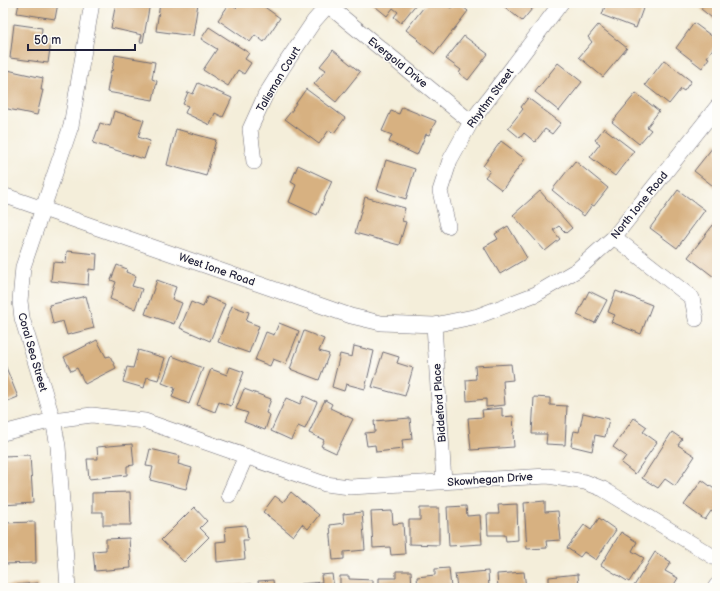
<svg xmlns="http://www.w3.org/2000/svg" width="720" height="591" font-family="'Balsamiq Sans',sans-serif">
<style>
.building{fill:#d7b181}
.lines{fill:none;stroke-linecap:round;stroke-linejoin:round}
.minor-casing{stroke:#6c6973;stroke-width:16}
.minor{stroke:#fff;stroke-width:15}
.labels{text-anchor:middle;stroke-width:3;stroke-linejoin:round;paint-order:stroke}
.street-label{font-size:11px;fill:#22223b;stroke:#fdfcf7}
</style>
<rect width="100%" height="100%" fill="#fdfcf7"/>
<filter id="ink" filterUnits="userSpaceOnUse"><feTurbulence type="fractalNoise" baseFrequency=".025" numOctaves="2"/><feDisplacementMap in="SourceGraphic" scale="8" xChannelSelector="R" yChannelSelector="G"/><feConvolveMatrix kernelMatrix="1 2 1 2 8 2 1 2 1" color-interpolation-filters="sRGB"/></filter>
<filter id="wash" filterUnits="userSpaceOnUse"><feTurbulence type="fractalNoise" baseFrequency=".012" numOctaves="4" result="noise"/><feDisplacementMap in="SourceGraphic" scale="16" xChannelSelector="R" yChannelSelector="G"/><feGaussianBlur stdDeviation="0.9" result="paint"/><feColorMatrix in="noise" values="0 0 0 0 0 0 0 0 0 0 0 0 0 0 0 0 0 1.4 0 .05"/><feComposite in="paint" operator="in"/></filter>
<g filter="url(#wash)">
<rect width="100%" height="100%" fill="#f4eeda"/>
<g id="blocks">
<path class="building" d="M19,3h39l-3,16 -38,-6z
M116,3h34l-7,39h-3l2,-7 -31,-7z
M160,3h38l-5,33 -37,-5z
M230,3l6,5 4,-5h19l21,15 -16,24 -9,-7 -5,7 -32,-22z
M371,3h46l-16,20 -7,-6 4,-5 -5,-4 -6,8z
M427,3h12l2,2 2,-2h1l7,5 4,-5h3l10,8 -33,43 -18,-14 1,-1 -12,-9z
M500,3h37l-15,18z
M606,3h39l-9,25 -34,-13z
M705,3h12v19l-16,-13z
M694,23l23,17v3l-10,14 2,1 -7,10 -26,-20z
M14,24l28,4 -1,11 10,2 -3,22 -38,-5z
M598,25l29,23 -24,29 -24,-20 13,-15 -4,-5z
M209,27l40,26 -4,6 6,4 -7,11 -6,-4 -10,16 -25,-16 14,-21 -16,-10z
M464,36l24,18 -20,26 -9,-7 2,-3 -15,-11z
M333,50l27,22 -24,30 -22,-18 12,-14 -6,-4z
M115,55l40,7 -3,17 5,2 -4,19 -46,-8 4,-22 1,1z
M664,60l27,21 -7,10 -3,-2 -12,15 -24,-19z
M558,63l24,19 -23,29 -24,-19z
M3,69l40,9 -2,12h2l-6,25 -34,-7z
M198,83l34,15 -9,19 -8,-4 -5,12 -25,-12 3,-7 -5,-2 5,-12 5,2z
M306,89l39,29 -11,15 -5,-3 -10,14 -34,-25 8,-10h-1z
M636,93l23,18 -12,16 4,3 -12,14 -27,-22z
M528,98l33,25 -9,11 -7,-5 -10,13 -11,-9 -4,5 -12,-10 15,-19 -2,-2z
M402,107l34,14 -7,14 -3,-1 -9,21 -28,-13 3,-7 -10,-4 9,-20 8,3z
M114,111l30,9 -6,17 12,4 -6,18 -51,-16 7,-20 10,3z
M604,128l30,23 -19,25 -25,-19 10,-13 -5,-4z
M176,129l40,11 -10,36 -39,-11z
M501,141l24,18 -23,31 -17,-13 5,-6 -7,-5z
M717,142v47l-23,-18z
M386,160l29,9 -9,30 -29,-9z
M575,161l33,27 -14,18 -2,-1 -8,11 -32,-26z
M298,165l34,16 -15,34 -28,-13 7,-17 -5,-3z
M678,190l27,20 -28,38 -27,-20z
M540,191l32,37 -6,5 -7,-7 -6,4 7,9 -15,12 -32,-36z
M365,197l40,11 -3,13 4,1 -7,23 -44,-12z
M717,220v54l-3,3 -26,-20z
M508,226l19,32 -27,16 -16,-27 14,-8 -3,-5z
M67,251l30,3 -1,16 -7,-1 -1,16 -37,-4 2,-19 13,1z
M117,265l10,4 -1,3 10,4 -4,10 10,3 -7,20 -25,-10 6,-17 -5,-2z
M157,280l19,7 -4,12 10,4 -8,21 -29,-10z
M589,291l18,9 -12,23 -18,-8z
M616,291l36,14 -11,29 -30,-12 4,-7 -7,-3z
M86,296l8,32 -27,7 -4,-14 -10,3 -4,-19z
M207,297l18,7 -15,37 -30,-13 11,-26 12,5z
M232,306l17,6 -3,9 13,5 -10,27 -31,-11z
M279,323l20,8 -13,33 -13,-5 -3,7 -15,-6 11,-28 8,3z
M304,331l20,8 -5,12 10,3 -10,26 -29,-11z
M97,340l9,17 4,-1 6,12 -31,16 -8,-16 -6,3 -7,-14z
M354,346l20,5 -9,38 -19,-5 -2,7 -12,-4 8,-33 12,3z
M138,350l27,8 -7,22 -11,-3 -3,11 -21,-6 4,-15 6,1z
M383,352l16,5 -2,6 16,5 -8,28 -33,-9z
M172,356l31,12 -14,36 -17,-7 3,-9 -13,-5z
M3,360l15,37 -15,6z
M511,364l2,16 -10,1 2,24 -19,2v-8l-19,2 -1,-21 10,-1 -1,-13z
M230,367l14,5 -13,34 -12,-4 -4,10 -18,-7 14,-36 16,6z
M244,389l27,10 -5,14 4,2 -5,15 -21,-8 4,-9 -12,-4z
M304,396l13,6 -12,27 -7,-3 -7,14 -20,-9 15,-33 14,6z
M534,397l16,1v7l17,1 -2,39 -19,-1 1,-10h-15z
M325,400l7,4 -2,4 23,11 -17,34 -15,-7 3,-6 -15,-7z
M502,408v9l11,-1 1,16 -1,1 1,14 -43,3 -3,-32 15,-1 -1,-7z
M583,413l26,6 -4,18 -10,-2 -3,16 -21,-5 3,-15 5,1z
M410,418l2,21 -10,1 1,9 -27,3 -1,-7 -8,1 -2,-13 10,-1 -1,-11z
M634,418l13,9 -4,5 14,10 -22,32 -14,-11 5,-7 -13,-9z
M672,432l10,7 -4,6 17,11 -20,30 -10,-7 -7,9 -16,-10z
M132,444l2,21 -7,1v9l-38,4 -2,-20h11l-1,-12z
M150,449l30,7 -2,8 14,4 -6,21 -36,-9 3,-13 -7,-1z
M30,455l3,48 -30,2v-49z
M702,480l15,11v24l-6,-4 -6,9 -21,-15z
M130,492l1,33h-28v-13h-11v-19z
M291,492l28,23 -11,14 -6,-5 -9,12 -30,-24 12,-16 8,6z
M545,501v11l13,-1 3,29 -15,1 1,7 -20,1 -3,-46z
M517,504l1,36 -12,1 -1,-6h-17l-1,-21h12l-1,-9z
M466,506l1,10 13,-1 2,29 -33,2 -2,-39z
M194,507l13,14 -7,7 9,9 -25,25 -23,-22z
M420,508h19v37l-30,-1v-24h11z
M392,511l1,13 10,-1 2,31 -14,1 -1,-8 -17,1 -2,-36z
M362,512l3,38 -21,2v7l-11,1 -3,-35 14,-2 -1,-9z
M599,518l17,12 -20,30 -12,-8 -4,5 -13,-9 17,-23 7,5z
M35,522l1,41 -33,1v-41z
M246,525l2,15h-5l2,19 -28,3 -1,-20 10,-1 -1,-14z
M621,532l16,10 -5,9 12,7 -15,24 -28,-17z
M129,538l2,30 -36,3 -2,-20 13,-1v-11z
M655,552l16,10 -6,9 13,7 -6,10h-34l-4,-2z
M449,568l2,20h-33l-1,-11 18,-2v-6z
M396,571h15l1,17h-33v-10h17z
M488,571l1,17h-32l-2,-14z
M524,572l2,16h-28l-1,-14z
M332,574l2,14h-34v-4l22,-2 -1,-7z
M578,574l1,14h-30v-11z
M340,576h9v3l24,1v8h-33z
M273,580l1,8h-15l-1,-7z
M38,583v5h-35v-2z
M252,584v4h-33v-2z"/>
</g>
</g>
<g filter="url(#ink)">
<use href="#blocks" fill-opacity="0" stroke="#6c6973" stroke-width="1"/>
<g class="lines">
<defs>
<path id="minor" d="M325,3l146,119
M254,162l-4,-33 15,-33 18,-29 31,-46 14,-16
M3,195l348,121 30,7 53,2 44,-9 58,-22 41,-24 37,-33 103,-130
M448,226l-8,-35 10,-31 21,-38 90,-119
M614,237l78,61 4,21
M434,325l10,157
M3,433l50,-13 39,-5 53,6 180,63 25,3 198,-11 37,6 18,7 114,70
M229,495l17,-39
M68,588l-10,-142 -5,-26 -31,-102 -2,-17 3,-34 48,-141 21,-123
M715,588l2,-3"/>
</defs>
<use href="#minor" class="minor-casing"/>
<use href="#minor" class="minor"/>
</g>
</g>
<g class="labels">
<g class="street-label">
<text transform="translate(398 62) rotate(39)" y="4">Evergold Drive</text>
<text transform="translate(278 79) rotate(-59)" y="4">Talisman Court</text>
<text transform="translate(490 98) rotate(-54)" y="4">Rhythm Street</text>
<text transform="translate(639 205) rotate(-51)" y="4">North Ione Road</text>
<text transform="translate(217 269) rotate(19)" y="4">West Ione Road</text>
<text transform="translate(33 352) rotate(74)" y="4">Coral Sea Street</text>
<text transform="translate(439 403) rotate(-94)" y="4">Biddeford Place</text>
<text transform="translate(490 479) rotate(-4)" y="4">Skowhegan Drive</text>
</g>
</g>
<rect width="720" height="591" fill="none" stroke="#fdfcf7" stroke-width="16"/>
<path d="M28 44v6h107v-6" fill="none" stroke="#22223b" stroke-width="2"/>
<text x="34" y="44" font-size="12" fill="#22223b" stroke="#fdfcf7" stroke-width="3" paint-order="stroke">50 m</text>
</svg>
